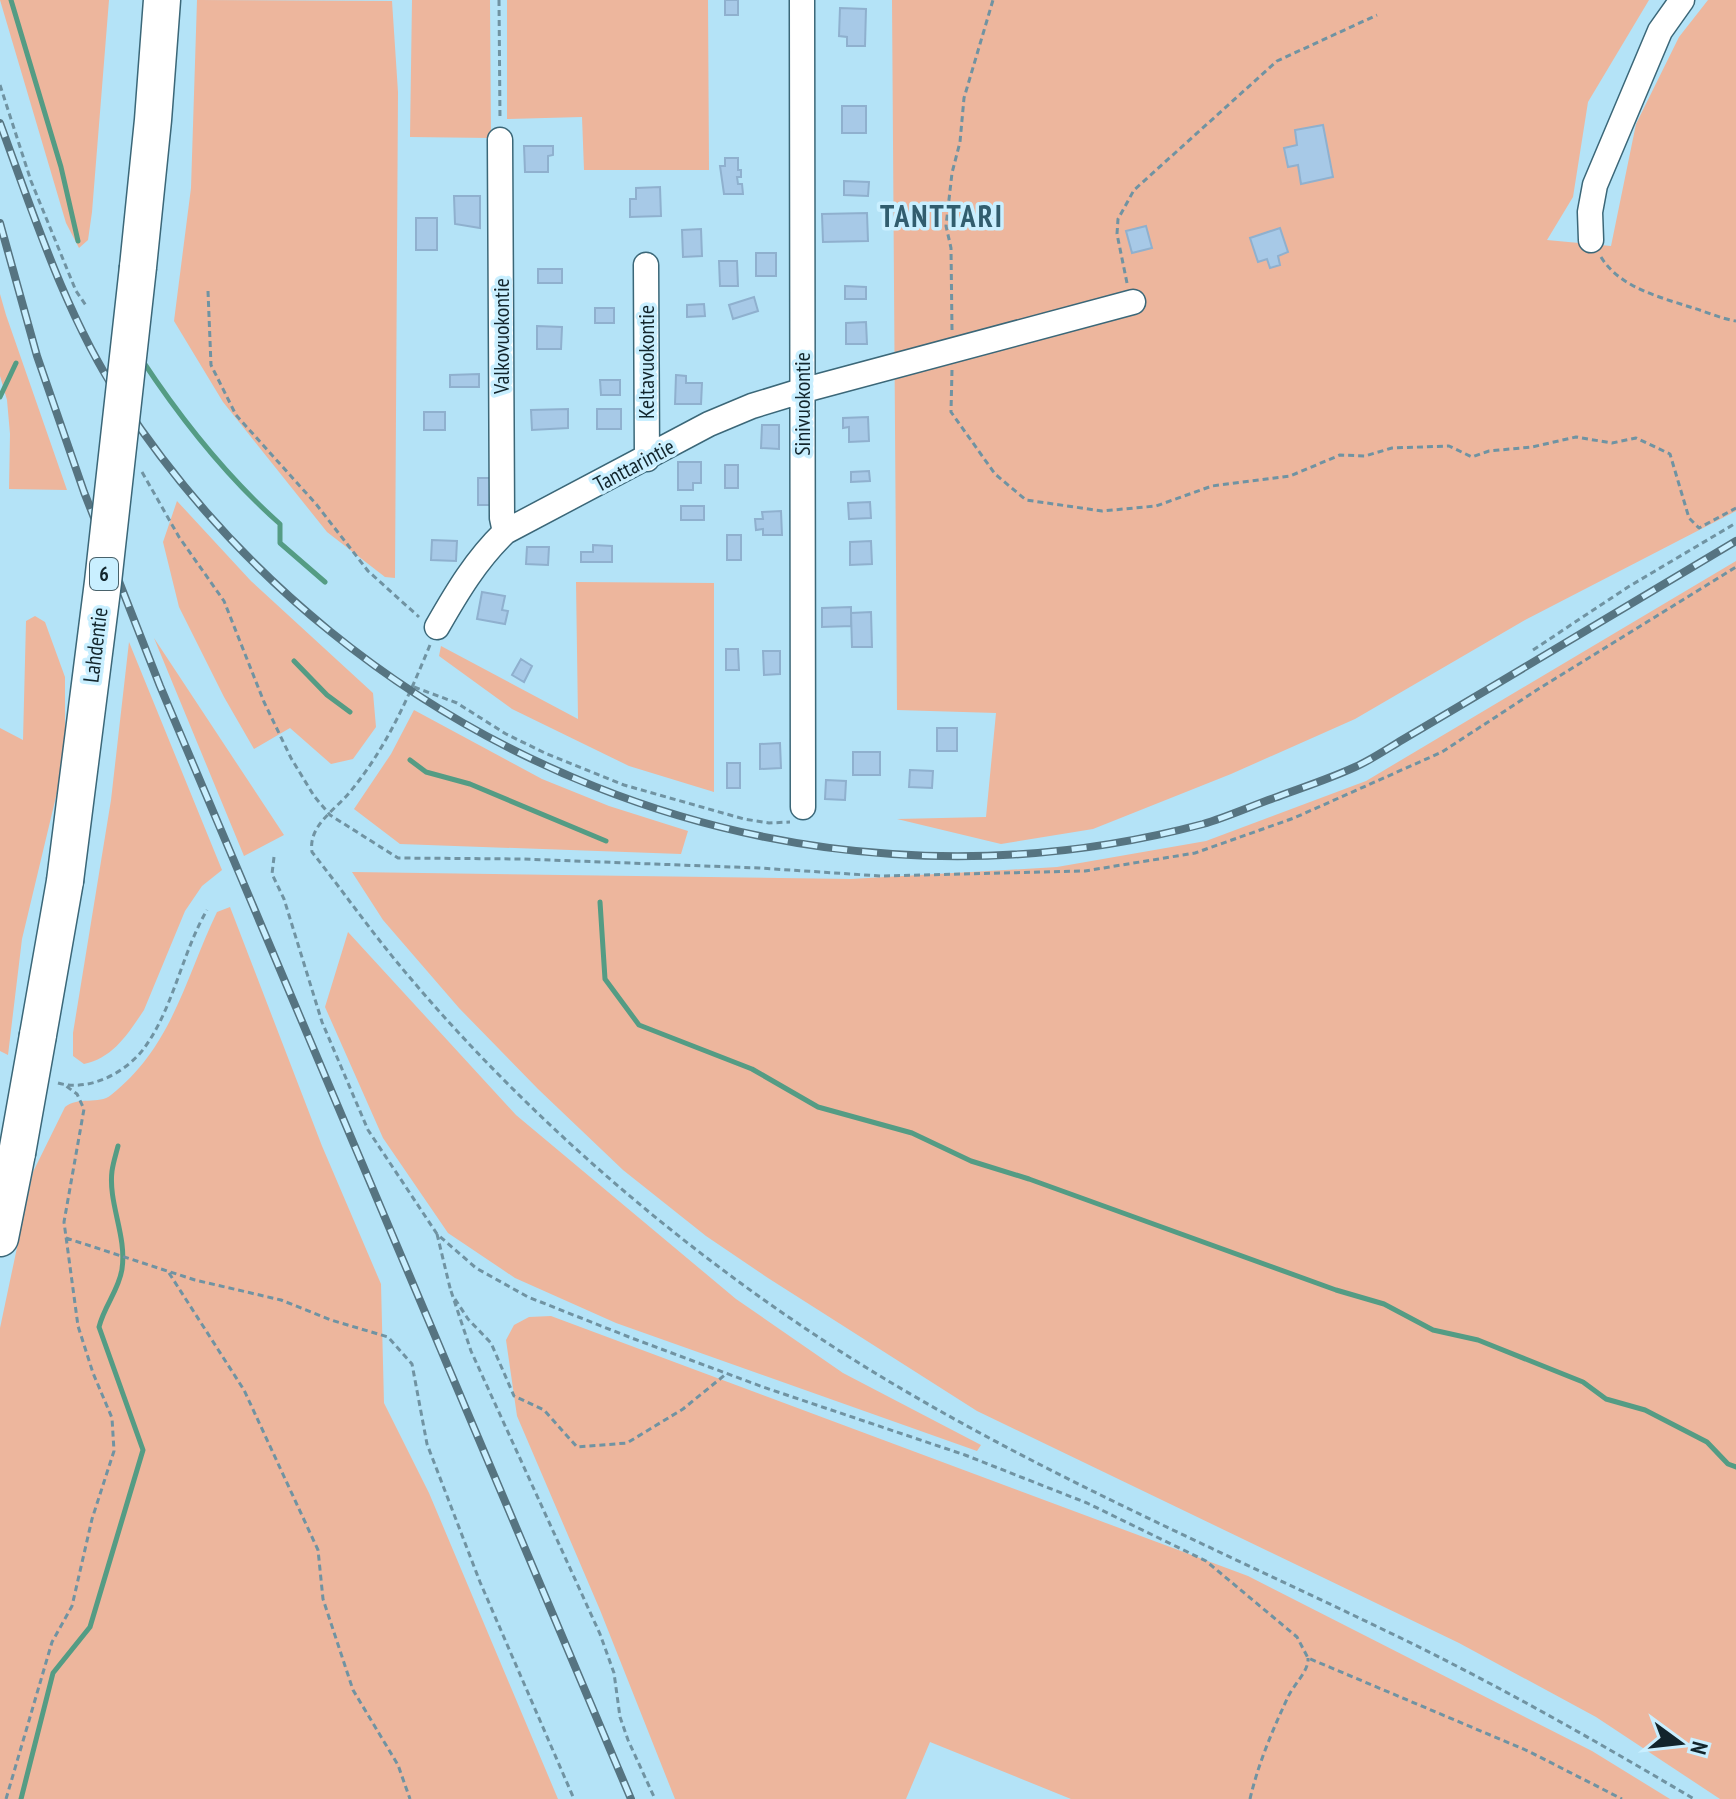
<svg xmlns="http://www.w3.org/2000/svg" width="1736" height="1799" font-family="'PT Sans Narrow',sans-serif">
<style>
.green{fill:#edb69d}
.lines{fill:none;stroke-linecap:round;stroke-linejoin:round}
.stream{stroke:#549c84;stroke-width:5}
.building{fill:#a7c9e7;stroke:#8fb0ce;stroke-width:2}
.minor-casing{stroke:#3b6778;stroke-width:27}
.highway-casing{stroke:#3b6778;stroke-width:39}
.path{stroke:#7093a2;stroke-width:3;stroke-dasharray:6 4;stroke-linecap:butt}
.minor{stroke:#fff;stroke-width:24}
.highway{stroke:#fff;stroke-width:36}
.rail-casing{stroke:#567481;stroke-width:8}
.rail{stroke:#c9efff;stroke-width:5;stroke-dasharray:15;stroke-linecap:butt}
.highway-bridge-casing{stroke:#3b6778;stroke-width:39;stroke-linecap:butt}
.highway-bridge{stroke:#fff;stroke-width:36}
.labels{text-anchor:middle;stroke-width:7;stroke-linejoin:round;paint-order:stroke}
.shield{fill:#c9efff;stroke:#49626b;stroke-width:2}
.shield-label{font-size:20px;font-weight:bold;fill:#12252c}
.street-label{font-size:22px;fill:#12252c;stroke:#c9efff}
.district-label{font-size:30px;font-weight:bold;letter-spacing:2px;fill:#315d6e;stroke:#c9efff}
</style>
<rect width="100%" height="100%" fill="#b4e3f7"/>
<path class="green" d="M0,0h109l-17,212 -4,28 -9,8 -13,-25z
M197,0l195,1 6,91 -3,486 -10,-1 -58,-45 -104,-130 -49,-81 17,-133z
M412,0h78l1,138 -81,-1z
M507,0h201l1,170h-125l-2,-53 -75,2z
M892,0h757l-61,102 -15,95 -26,43 64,6 25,-122 43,-87 29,-37h28v511l-211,109 -170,99 -124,55 -138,55 -92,15 -104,-25 89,-2 10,-104 -99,-3z
M0,294l6,21 61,175 -58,-1 1,-55 -3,-34 -7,-24z
M177,501l74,80 122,112 3,34 -23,32 -22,5 -41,-36 -36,21 -30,-52 -45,-90 -16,-65z
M1736,561v1238h-16l-124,-82 -137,-74 -482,-232 -209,-133 -62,-42 -83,-66 -85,-81 -79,-81 -76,-88 -31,-48 499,7 206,-12 149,-26 160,-60z
M576,582l138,1v209l-85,-26 -117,-57 -73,-53 2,-10 137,73z
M35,616l10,6 20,55v82l-43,180 -14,116 -8,-4v-323l23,12 3,-119z
M154,638l130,197 -40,21z
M129,642l93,228 -20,16 -17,25 -41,99c-16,24 -31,48 -60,54l-11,-8v-23l38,-233z
M414,710l128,69 67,27 79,25 -7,23 -281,-10 -46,-35 37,-55z
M230,907l92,239 59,138 3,119 45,90 129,306h-558v-471l33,-156 32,-65c13,-11 34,-2 46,-12 61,-48 74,-116 106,-183z
M348,932l168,183 220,184 107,74 138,72 -4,6 -361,-128 -101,-45 -67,-45 -65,-95 -58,-131z
M551,1316l697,260 344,175 78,48h-599l-141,-57 -24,57h-231l-75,-189 -83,-194 -11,-76 8,-15 15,-8z"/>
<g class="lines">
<path class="stream" d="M11,0l50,167 17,74
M142,360c39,59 85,117 138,164v19l45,39
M0,397l16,-34
M294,661l33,34 23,17
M410,760l16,12 44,12 136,57
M600,902l5,77 34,46 113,44 66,38 94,26 59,28 58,18 307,111 48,14 49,26 45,10 105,42 23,17 39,11 62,32 21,22 8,3
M21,1799l32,-126 37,-46 53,-177 -44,-123c5,-21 20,-37 23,-58 5,-33 -14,-66 -10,-98 1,-8 4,-17 6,-25"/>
</g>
<path class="building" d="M725,0h13v15h-13z
M840,8l26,1 -1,37h-18v-9l-8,-1z
M842,106h24v27h-24z
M1323,125l10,52 -32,7 -3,-19 -10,2 -4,-19 13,-3 -2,-15z
M524,146h29v9l-5,1v16h-23z
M725,158h13v12h3v7h-4l1,7h4l1,10h-19l-4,-28h5z
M844,181l25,1 -1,14 -24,-1z
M660,187l1,29 -31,1v-18h6v-11z
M454,196h26v32l-25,-4z
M867,213l1,28 -45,1 -1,-28z
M416,218h21v32h-21z
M1146,226l6,22 -20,5 -6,-22z
M1280,228l8,24 -10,4 2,9 -10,3 -3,-9 -9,3 -8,-24z
M701,229l1,27 -19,1 -1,-27z
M756,253h20v23h-20z
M719,261h18l1,25h-18z
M538,269h24v14h-24z
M845,286l21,1v12h-21z
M754,297l4,14 -25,8 -4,-14z
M704,304l1,12 -18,1v-12z
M595,308h19v15h-19z
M866,322l1,22h-21v-21z
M537,326l25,1 -1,22h-24z
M479,374v13h-29v-12z
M676,375l10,1v7h16l-1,21h-26z
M600,380h20v15h-19z
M568,409v19l-36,2 -1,-20z
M597,409h24v20h-24z
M424,412h21v18h-21z
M868,417l1,24 -20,1v-15l-6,1v-10z
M762,425h17v24l-18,-1z
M678,462h23v21h-8v7h-15z
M725,465h13v23h-13z
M869,471l1,10 -19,1v-10z
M478,478h12v27h-12z
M870,502l1,16 -22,1 -1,-16z
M681,506h23v14h-23z
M781,511l1,24h-19v-6l-7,1 -1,-11h8l-1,-7z
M727,535h14v25h-14z
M432,540l25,1 -1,20 -25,-1z
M871,541l1,23 -22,1v-23z
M593,545l19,1v16h-31v-10h12z
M527,547h22l-1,18 -22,-1z
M482,592l23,4 -3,14 6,1 -3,13 -28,-5z
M851,607v19l-29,1v-19z
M871,612l1,35h-20l-1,-34z
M726,649h12l1,21h-13z
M763,651h17v23l-16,1z
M521,659l11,7 -8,16 -12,-7z
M937,728h20v23h-20z
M780,743l1,25 -21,1v-25z
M853,752h27v23h-27z
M727,763h13v25h-13z
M910,770l23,1 -1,17 -23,-1z
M826,780l20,1 -1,19 -20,-1z"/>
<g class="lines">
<defs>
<path id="minor" d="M802,0l1,807
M500,140l2,378 3,14
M1591,240l-1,-28 5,-27 65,-154 22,-31
M646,265l1,194
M437,627c20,-35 39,-67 68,-95l204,-108 43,-18 49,-15 332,-89"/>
<path id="highway" d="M138,267l15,-147 9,-120
M38,1035l27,-154
M0,1238l17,-85"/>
</defs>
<use href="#minor" class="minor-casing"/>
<use href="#highway" class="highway-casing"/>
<path class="path" d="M499,0l1,120
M0,85l31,96 45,110 11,16
M1601,257c19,31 59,40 92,51 14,4 29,11 43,13
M1127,283l-10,-49 1,-15 16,-29 143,-129 100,-46
M208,291l3,74 25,50 80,89 52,67 51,46
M952,330l-1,-82 -5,-22 6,-53 8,-31 4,-44 29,-98
M952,370l-1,42 44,62 31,26 76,11 54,-5 56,-20 78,-10 50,-21 25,1 27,-8 57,-2 23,11 17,-6 43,-4 44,-10 36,6 24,-5 34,16 19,64 10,10 37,-20
M142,472l37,65 45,64 40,101 27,56 23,38 16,19 68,43 125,1 236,9 122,8 204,-5 110,-18 99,-35 148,-66 98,-64 196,-121
M430,645c-22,53 -43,102 -80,147 -16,19 -42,34 -38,60 30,38 58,78 89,115 132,159 307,306 484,412 158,95 329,169 495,249 107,51 211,110 314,171
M1533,650l95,-63 108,-64
M414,687l43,16 49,31 41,20 77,31 120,34 25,4 21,-1
M274,857l-2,17 12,25 38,123 46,108 69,104 39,34 52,29 101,40 134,50 202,68 122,48 119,58 91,76 11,21 220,93 94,48
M58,1083c31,9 68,-10 87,-36 29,-41 37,-94 62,-137
M437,1234l14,58
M66,1238l129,42 86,20 50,20 57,17 24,27 15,80 53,138 94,217
M169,1273l75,117 74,160 5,49 30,91 45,75 12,34
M451,1291l20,60 129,283 14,39 6,44 8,23 27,59
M455,1299l13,20 23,24 23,53 30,14 33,37 50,-4 56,-34 43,-35
M6,1799l46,-157 20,-36 20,-87 22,-68 -2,-33 -19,-45 -15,-47 -14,-104 20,-113 -7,-15 -11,-8
M1250,1799c8,-35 23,-70 38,-102 6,-13 21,-26 20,-39"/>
<use href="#minor" class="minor"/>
<use href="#highway" class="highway"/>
<defs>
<path id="rail" d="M0,123c34,93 66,193 121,277 233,355 669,534 1082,424 24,-7 48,-18 71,-26 27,-10 55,-19 81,-31 16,-7 32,-18 47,-27 31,-18 62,-37 93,-55 80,-48 161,-96 241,-144
M0,223l37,133 47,136 76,194 471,1113"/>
</defs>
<use href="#rail" class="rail-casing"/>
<use href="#rail" class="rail"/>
<defs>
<path id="highway-bridge" d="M65,881l38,-299 35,-315
M17,1153l21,-118"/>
</defs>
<use href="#highway-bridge" class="highway-bridge-casing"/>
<use href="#highway-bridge" class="highway-bridge"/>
</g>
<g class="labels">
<rect class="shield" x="90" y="558" width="28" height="32" rx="6"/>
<g class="shield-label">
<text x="104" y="581">6</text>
</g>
<g class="street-label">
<text transform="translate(501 336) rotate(-90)" y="8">Valkovuokontie</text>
<text transform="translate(646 362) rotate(-90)" y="8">Keltavuokontie</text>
<text transform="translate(802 404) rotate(-90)" y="8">Sinivuokontie</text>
<text transform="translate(634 465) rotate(-28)" y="8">Tanttarintie</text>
<text transform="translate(95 645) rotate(-83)" y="8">Lahdentie</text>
</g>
<g class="district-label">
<text x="942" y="227">TANTTARI</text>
</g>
</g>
<g transform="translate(1680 1743) rotate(105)" stroke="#c9efff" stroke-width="6" paint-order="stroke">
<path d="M0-6L14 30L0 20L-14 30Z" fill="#12252c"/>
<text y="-12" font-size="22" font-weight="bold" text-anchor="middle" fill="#12252c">N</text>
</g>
</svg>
